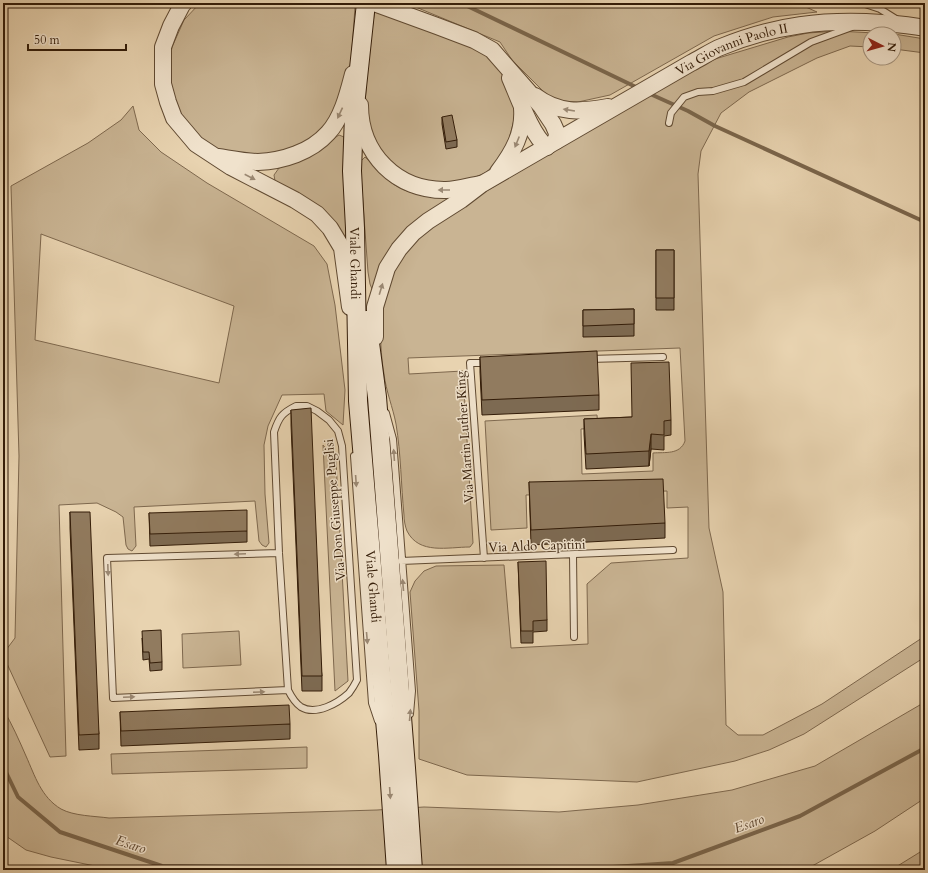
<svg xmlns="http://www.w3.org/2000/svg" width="928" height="873" font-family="Cardo,serif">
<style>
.green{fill:#c9b493;stroke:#7e684e;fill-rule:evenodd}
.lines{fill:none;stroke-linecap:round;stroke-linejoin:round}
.stream{stroke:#7a654b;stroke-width:4}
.service-casing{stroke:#604a32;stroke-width:8}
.tertiary-casing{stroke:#604a32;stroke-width:18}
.secondary-casing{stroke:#331c08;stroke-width:20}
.service{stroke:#f0e2cc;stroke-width:6}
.tertiary{stroke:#f0e2cc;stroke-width:16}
.secondary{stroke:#f0e2cc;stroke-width:18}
.wall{fill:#7d6a52;stroke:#331c08}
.shaded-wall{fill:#665642;stroke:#331c08}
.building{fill:#917b5f;stroke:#331c08}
.oneway{fill:#9b8974}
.labels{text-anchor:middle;stroke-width:3;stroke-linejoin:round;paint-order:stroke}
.street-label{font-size:13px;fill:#331c08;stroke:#f0e2cc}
.water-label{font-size:14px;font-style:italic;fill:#5d462f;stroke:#f0e2cc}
</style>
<rect width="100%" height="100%" fill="#e8d3b0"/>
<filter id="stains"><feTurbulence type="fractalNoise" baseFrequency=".005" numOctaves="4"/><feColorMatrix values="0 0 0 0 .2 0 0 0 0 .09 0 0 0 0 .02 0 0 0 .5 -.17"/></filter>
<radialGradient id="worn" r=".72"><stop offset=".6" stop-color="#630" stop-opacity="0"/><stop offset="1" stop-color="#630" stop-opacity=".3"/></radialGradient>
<path class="green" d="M200,3h144l11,4 -4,56 -3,22 -28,51 -54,23 -51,-9 -17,-13 -12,-14 -9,-16 -6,-22 -2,-21 3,-17 12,-27z
M406,3h391l20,9 -44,5 -59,19 -104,59 -32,7 -18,-1 -13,-6 -35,-35 -12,-18z
M375,9l100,38 13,8 12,15 10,17 4,16 1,13 -8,31 -9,15 -13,11 -22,9 -21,3 -41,-12 -18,-16 -17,-36 -1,-18 4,-54z
M837,31l57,3 31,5v14l-31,-4v-15h-24v13l-20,-1 -33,12 -68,34 -28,21 -20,38 -3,23 11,354 14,64 3,133 12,10h25l59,-31 103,-68v21l-121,77 -35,16 -34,11 -98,21 -170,-7 -48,-16v-48l-9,-119 5,-11 9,-10 12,-5 68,-1 7,83 77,-4 -1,-60 24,-21 77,-5v-51l-21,1v-17l-141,4 1,33 -36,2 -6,-109 112,-6 1,13 -17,1 1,45 71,-3v-18c12,-1 27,2 32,-12l-5,-93 -272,10 1,16 54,-3 10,172 -3,4c-22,0 -51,8 -63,-16 -2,-5 -3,-11 -3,-16 -3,-30 -3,-61 -8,-91 -3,-16 -10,-33 -12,-50 -6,-35 -6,-87 17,-117 15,-20 36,-35 57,-49l212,-126 45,-23 73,-22 20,-4z
M133,106l6,24 22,22 46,31 107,63 13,18 8,41 10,85 -2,35 -17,-14 -2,-17 -42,1 -14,31 -4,19 1,49 4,49 -3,4 -4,-2 -3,-4 -4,-40 -121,6 2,39 -4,5 -4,-2 -2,-4 -3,-28 -7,-5 -19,-9 -38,2 7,251 -16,1 -47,-102v-5h3l9,-12 4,-182 -8,-270 77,-43 33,-23zM41,234l193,72 -15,77 -184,-43z
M339,135l5,2v6l6,107 -8,-18 -13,-17 -54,-34 -1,-6 5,-7 27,-11z
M365,157c12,10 20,23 33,30 16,9 36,9 53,11l-79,91 -2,-5 -2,-12 -8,-110z
M323,445l13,16 12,220 -13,10z
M239,631l2,34 -58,3 -1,-34z
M925,702v96l-50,33 -70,39h-713l3,-4 -44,-9 -25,-7 -23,-16v-125c9,15 16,31 23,47 9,20 15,41 35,53 13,7 33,7 48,9l268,-8 47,-3 135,5 79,-7 94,-15 83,-24z
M307,747v21l-195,6 -1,-20z
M925,849v21h-34z"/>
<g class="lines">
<path class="stream" d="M461,3l177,85
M648,93l40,18 27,15 210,96
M3,766l15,31 42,35 102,34 229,3
M418,869l36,1
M157,870l5,-4
M567,870l106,-7 127,-47 125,-68"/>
<defs>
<path id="service" d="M862,3l18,6 16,10
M669,123l2,-10 13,-16 14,-5 15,-1 31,-9 67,-40 41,-15
M589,359l74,-2
M296,406h11l10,5 12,9 9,11 4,15 15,234c-2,4 -5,9 -8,13 -11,10 -33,23 -48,14 -6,-4 -10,-11 -13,-17l-9,-137 -5,-121c5,-15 8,-19 22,-26z
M386,413l7,26 19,252 -2,23
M354,456l18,247 6,18
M279,553l-172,5 6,140 175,-8
M573,555l1,82
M484,558l-14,-195h16
M401,561l272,-11"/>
<g id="tertiary">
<path d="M184,3l-2,2 -11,21 -8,21v37l5,18 6,16 22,26 35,23 64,33 22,14 13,14 12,20 8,59"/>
<path d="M374,3l63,23 37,14 18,10 49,56 12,18 4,9 -1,8"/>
<path d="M510,78c8,18 22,58 37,69"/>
<path d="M535,96c24,18 45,16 73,11"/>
<path d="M360,105c0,49 37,86 86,85 11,0 23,-4 34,-6"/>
<path d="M218,157c13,2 27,5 40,5 25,-1 53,-10 70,-29 14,-15 20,-40 25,-59"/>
<path d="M498,172c15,-20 26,-39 24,-64"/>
<path id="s1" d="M375,337v-30l12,-39 12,-19 14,-16 15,-12 33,-21 21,-16 209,-121c10,-5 20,-12 30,-16 53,-22 104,-28 161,-24 15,1 29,2 43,5"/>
</g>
<g id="secondary">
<path id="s2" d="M366,3l-12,112 -2,56 3,57 3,173 30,354 8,115"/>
<path d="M367,320l10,77 29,371 7,102"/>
</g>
</defs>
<use href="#service" class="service-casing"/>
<use href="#tertiary" class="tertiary-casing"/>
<use href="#secondary" class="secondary-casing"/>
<use href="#service" class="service"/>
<use href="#tertiary" class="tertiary"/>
<use href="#secondary" class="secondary"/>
</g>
<path class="wall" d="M442,117l15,23v7l-11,2 -4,-25z
M656,250h18v60h-18z
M634,309v27l-51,1v-27z
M480,357l119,38v15l-117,5 -2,-43z
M291,410l31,266v15h-20l-11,-266z
M632,417l39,3v15l-7,1v14l-13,-1 -2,17 -63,3 -2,-35v-15z
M529,482l136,41v15l-134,7z
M70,512l29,222v15l-20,1 -9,-222z
M149,513l98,18v11l-97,4z
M518,562l29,58v11l-14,1v11h-12z
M142,638l20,24v8l-12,1 -1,-12 -6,1z
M120,712l170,12v15l-169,7z"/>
<path class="shaded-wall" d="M651,434v15l-2,17v-15z"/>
<path class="building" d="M452,115l5,25 -11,2 -4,-25z
M656,250h18v48h-18z
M634,309v15l-51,2v-16z
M597,351l2,44 -117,5 -2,-43z
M669,362l2,58 -7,1v14l-13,-1 -2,17 -63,3 -2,-35 48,-2 -1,-54z
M311,408l11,268h-20l-11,-266z
M663,479l2,44 -134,7 -2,-48z
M247,510v21l-97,3 -1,-21z
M70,512h20l9,222 -20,1z
M546,561l1,59 -14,1v10h-12l-3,-69z
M161,630l1,32 -12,1 -1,-11h-6l-1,-21z
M289,705l1,19 -169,7 -1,-19z"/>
<defs><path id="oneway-solid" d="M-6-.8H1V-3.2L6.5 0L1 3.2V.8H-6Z"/></defs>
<g class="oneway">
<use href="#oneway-solid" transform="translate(569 110) rotate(-171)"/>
<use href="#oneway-solid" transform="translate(340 113) rotate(115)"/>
<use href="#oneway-solid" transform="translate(517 142) rotate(112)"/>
<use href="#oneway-solid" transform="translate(250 177) rotate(27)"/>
<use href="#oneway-solid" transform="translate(444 190) rotate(-180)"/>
<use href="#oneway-solid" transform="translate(381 289) rotate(-73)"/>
<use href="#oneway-solid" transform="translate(394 455) rotate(-94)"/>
<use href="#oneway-solid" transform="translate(356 481) rotate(86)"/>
<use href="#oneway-solid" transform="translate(240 554) rotate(178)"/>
<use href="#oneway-solid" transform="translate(108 570) rotate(88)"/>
<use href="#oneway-solid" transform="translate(403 585) rotate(-95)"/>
<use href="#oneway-solid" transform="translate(367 638) rotate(85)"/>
<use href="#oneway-solid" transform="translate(259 692) rotate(-3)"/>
<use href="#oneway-solid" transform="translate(129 697) rotate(-3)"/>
<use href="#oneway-solid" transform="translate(410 715) rotate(-85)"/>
<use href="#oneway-solid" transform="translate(390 793) rotate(86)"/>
</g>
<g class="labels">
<g class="street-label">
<text dy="5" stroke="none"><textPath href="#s1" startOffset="484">Via Giovanni Paolo II</textPath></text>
<text dy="5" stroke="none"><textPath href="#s2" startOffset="261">Viale Ghandi</textPath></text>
<text transform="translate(464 437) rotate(-94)" y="5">Via Martin Luther King</text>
<text transform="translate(334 510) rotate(-95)" y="5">Via Don Giuseppe Puglisi</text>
<text transform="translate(537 545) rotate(-2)" y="5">Via Aldo Capitini</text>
<text dy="5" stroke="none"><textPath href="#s2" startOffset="585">Viale Ghandi</textPath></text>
</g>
<g class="water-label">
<text transform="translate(749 823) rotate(-20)" y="5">Esaro</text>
<text transform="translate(131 844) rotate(18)" y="5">Esaro</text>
</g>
</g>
<rect width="928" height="873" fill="none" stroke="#e8d3b0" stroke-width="16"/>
<rect x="4" y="4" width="920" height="865" fill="none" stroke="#331c08" stroke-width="2"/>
<rect x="8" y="8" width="912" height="857" fill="none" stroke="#331c08"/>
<g transform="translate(882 46) rotate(96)"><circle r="19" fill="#f0e2cc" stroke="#a4937e"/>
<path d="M0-3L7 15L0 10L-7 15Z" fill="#8f2418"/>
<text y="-6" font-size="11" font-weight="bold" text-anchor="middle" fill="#331c08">N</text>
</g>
<path d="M28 44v6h98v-6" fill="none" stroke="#331c08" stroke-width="2"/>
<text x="34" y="44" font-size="12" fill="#331c08" stroke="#f0e2cc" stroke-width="3" paint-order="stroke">50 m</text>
<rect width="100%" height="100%" filter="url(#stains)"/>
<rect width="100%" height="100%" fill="url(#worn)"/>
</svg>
